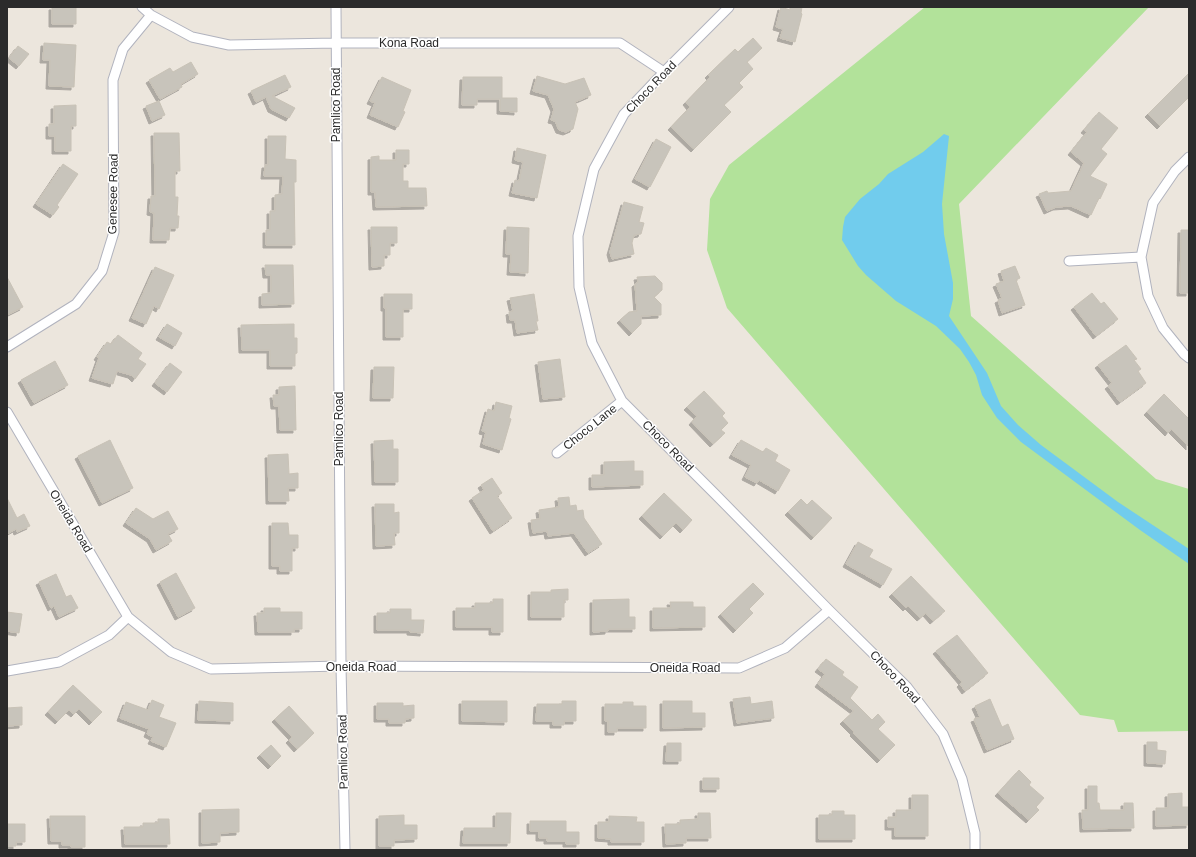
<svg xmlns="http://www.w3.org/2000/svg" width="1196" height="857" font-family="Arial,sans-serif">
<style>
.green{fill:#b2e29a}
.water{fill:#71cced}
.building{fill:#c8c4bb;stroke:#c8c2b6;filter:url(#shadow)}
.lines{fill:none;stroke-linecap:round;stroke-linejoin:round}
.minor-casing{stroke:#b1b3be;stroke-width:11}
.minor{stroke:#fff;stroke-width:9}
.labels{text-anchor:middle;stroke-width:3;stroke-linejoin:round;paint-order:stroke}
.street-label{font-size:12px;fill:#2b2b2b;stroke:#fff}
</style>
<defs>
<filter id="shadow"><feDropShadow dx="-3" dy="3" stdDeviation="0" flood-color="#0004"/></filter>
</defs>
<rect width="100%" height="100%" fill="#ece6dd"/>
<path class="green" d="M925,7h224l-190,197 12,112 185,163 33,10v242l-71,1 -4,-12 -34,-5 -353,-407 -20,-58 3,-51 19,-34z"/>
<path class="water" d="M944,134l5,2 -7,68 2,30 9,49v16l-4,17 38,57 14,33 17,19 23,20 77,57 71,47v15l-49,-34 -119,-88 -24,-24 -15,-23 -6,-20 -7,-13 -9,-13 -24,-23 -40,-25 -30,-26 -8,-9 -16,-26 1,-13 2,-10 15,-18 19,-15 9,-10 35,-22z"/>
<path class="building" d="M52,7h24v17h-24z
M781,7l9,3v-3h12l-1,6 1,1 -7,28 -15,-4 3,-9 -7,-2z
M753,38l9,10 -15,14 6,7 -14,14 4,4 -19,18 7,7 -37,37 -23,-22 19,-20 -4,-5 24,-25 -2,-2 27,-26 3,3z
M44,43l32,2 -2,42 -25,-1 1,-26h-7z
M18,46l11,8 -10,12 -10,-8z
M191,62l7,12 -17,10 1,3 -22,12 -11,-19 21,-12 3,4z
M1189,73v24l-29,29 -12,-12z
M285,75l6,12 -19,9 23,12 -6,10 -18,-9 -5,-12 -10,5 -5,-11z
M537,76l28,8 19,-6 7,17 -16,7 3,7 -5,20 -7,3 -7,-2 -4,-9 -4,-1 3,-11 -6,-14 -15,-4z
M382,77l29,13 -8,21 2,1 -7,15 -28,-12 5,-12 -5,-2z
M463,77h39v21h15v14l-17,-1v-12h-23v6h-15z
M159,101l6,14 -13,6 -6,-15z
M76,105v21h-5v25h-16v-15h-6v-12h5v-18z
M1099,112l19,16 -17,21 6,5 -17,22 17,8 -7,15 -1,-1 -8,17 -20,-9 -15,1 -9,4 -8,-17 8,-3 1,2 23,-2 13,-28 -13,-11 16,-20 -3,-2z
M154,133h25l1,38h-5v26h3l-1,19h2l-1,12h-8l-1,12h-16l1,-27 -4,-1 1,-16h4z
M268,136h18l-1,23 11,1v22h-2l1,63h-29v-15h4v-19h5v-16l7,-1 1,-18h-19l1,-11h3z
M656,139l15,8 -21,40 -15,-8z
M517,148l29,7 -9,43 -25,-5 3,-13 4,1 4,-19 -8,-2z
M396,150h13v14h-6v17h5v7h18l1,18 -51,1 -1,-15h-4v-35l8,-1v4h17z
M63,164l15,10 -21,31 2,2 -6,8 -17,-11z
M624,202l19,5 -4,15 5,1 -3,11 -7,1 -2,8 2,11 -22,5 -2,-7z
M371,227h26v16h-7v12h-6v11l-12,1z
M507,227l22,1 -1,45 -18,-1 1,-18h-5z
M1181,230h8v63h-9z
M265,265h28l1,39 -32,1v-11l9,-1v-18h-5z
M1015,266l5,12 -4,2 9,25 -23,8 -4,-13 4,-2 -6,-14 8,-3 -3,-10z
M155,267l19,8 -15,34 -5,-3 -8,18 -14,-6z
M655,276l7,7v7l-8,7 7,7v11l-20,1v8l-9,9 -12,-13 9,-8 8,-1 -2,-27 3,-2 -1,-5z
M7,277l16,30 -16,8z
M1092,293l9,11 3,-2 14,17 -22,17 -22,-29z
M384,294h28v15h-9v28h-17v-29h-2z
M534,294l4,27h-2l2,9 -21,3 -2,-13h-5l-1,-8 4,-1 -3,-13z
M167,324l15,9 -7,13 -16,-9z
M294,324v14h3v15l-2,1v12h-25v-16h-28l-1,-25z
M118,335l24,18 -4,6 8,5 -11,15 -4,-4 -14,-4 -4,13 -21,-6 7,-20 -2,-1 10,-15 4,2z
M1126,345l11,14 -3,1 7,9 -3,2 8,12 -26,19 -12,-16 4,-3 -14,-18z
M560,359l5,38 -22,2 -5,-37z
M55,361l13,24 -34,18 -13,-23z
M170,363l12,9 -15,20 -12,-9z
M374,367h20l-1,31h-20z
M295,386l1,44h-16l-1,-24h-5l-1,-11h6v-8z
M704,391l21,22 -3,3 6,7 -7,7 4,3 -12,11 -21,-22 5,-6 -10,-9z
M1164,394l25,25v28l-18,-18 -3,4 -21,-21z
M496,402l16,4 -3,12 2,1 -9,31 -19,-6 3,-12 -4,-1 6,-22 6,2z
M110,440l23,48 -31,15 -24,-47z
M393,440v9h5v33h-23l-1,-41z
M741,440l22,12 3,-4 12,7 -3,6 15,9 -12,21 -19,-11 -2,3 -12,-6 6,-12 -19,-10z
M288,454l1,20 9,-1v15h-10l1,13h-20l-1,-46z
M634,461v10h9v14l-51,2v-12h12v-13z
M492,478l10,15 -5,3 15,22 -19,13 -21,-33 12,-8 -3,-5z
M664,493l28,27 -9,10 -7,-7 -13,13 -21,-20z
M569,497l1,9 6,-1 1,6 6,-1 1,8 18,26 -14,9 -14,-20 -26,3 -1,-5 -14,2 -2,-13 9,-1 -1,-9 20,-3 -1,-9z
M7,498l10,20 7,-4 6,12 -13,6 -1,-3 -9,5z
M801,499l6,6 5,-5 20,18 -18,19 -26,-25z
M375,504h19v9l5,-1v21h-5l1,12 -19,1z
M136,508l17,11 15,-8 10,18 -10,5 4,7 -16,9 -6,-11 -24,-16z
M272,523h16l1,12h9v13h-6v23h-12v-5h-8z
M858,542l15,8 -4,7 23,12 -9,16 -37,-21z
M176,573l19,35 -17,9 -18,-35z
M56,574l10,23 5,-2 7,13 -19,9 -5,-11 -3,2 -12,-26z
M911,576l34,35 -12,10 -7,-8 -6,5 -12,-12 -2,2 -14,-14z
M753,583l11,11 -15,15 4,4 -17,17 -15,-16z
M568,589v11h-4v17h-33v-25h20v-2z
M493,599h10v33h-11v-5h-36v-19h19v-5h18z
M629,599v18h6v12h-27v2l-15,1v-32z
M670,602h23v5h12v20l-52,1v-20h18z
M264,608h16v4h22v17h-8v3h-36l-1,-19h7z
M390,609h21v11h13l-1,13 -13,-1v-2h-33v-17h13z
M7,612l15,2 -3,19 -12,-2z
M957,635l31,38 -23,18 -5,-7 2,-2 -26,-31z
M826,659l18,13 -2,3 16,12 -8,11 22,22 6,-6 7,8 -7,7 17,16 -15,15 -27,-27 1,-1 -11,-11 11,-10 -36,-27 7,-10 -7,-5z
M73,685l29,27 -10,10 -13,-13 -5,5 -5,-4 -11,11 -10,-9z
M750,697l1,7 21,-3 2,17 -37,5 -4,-24z
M990,699l12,28 6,-3 6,15 -27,11 -13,-31 6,-2 -5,-11z
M152,700l12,5 -5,12 17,6 -10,24 -15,-6 2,-4 -6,-3 2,-5 -29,-11 6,-16 22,8z
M199,701l34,2v18l-35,-1z
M462,701h45v21l-45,-1z
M562,701h14v20h-12v4h-11v-4h-17l1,-17h25z
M663,701h29v12h13v14l-42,1z
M623,702h10v4h13v22h-29v4h-9v-11h-3v-17h18z
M377,703h26v3l11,-1v13l-9,1v4h-16v-4h-12z
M289,706l25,27 -17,16 -8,-9 3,-3 -17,-18z
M22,707v18l-15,1v-18z
M1147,742h10v8l9,1 -1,13 -18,-1z
M667,743h14v18h-15z
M271,745l10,11 -10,10 -11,-11z
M1019,770l12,12 -2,3 15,13 -8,9 3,3 -10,10 -31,-27z
M703,778h16v11h-16z
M1088,786h9v17h2l1,7h24v-7h9l1,25 -51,1 -1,-19h6z
M1182,793v14h7v18l-33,1v-18h12v-14z
M912,795h16v41h-33v-9h-7v-10h8v-7h16z
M239,809v23l-19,1v9l-18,1v-33z
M832,811h12v4h11v24h-36v-24h13z
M496,813h15l-1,30h-47l1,-15h32z
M698,813h12l1,25h-25v5l-20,1 -1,-20h15v-4l18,-1z
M404,815v10h13v14l-23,1v6h-15v-30z
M50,816h35v31h-14v-2h-9v-4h-11z
M609,816l28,1 -1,5h8v20h-33v-3l-13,-1v-16h11z
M158,819h11l1,25h-45l-1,-17h19v-4h15z
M530,821h36v11h13v12h-13v-3h-19v-3h-8v-7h-9z
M7,824h18v18h-9v4h-9z"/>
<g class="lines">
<defs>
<path id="minor" d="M142,7l9,8 41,22 37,8 107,-2h284l44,29
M336,7l5,659 4,184
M729,7l-65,65 -40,42 -30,55 -16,67 1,51 13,56 30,58 94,94 113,115 78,77 36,47 19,45 13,54v17
M1189,157l-14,14 -22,32 -12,54 7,39 15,32 21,26 5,4
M1069,261l72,-4
M7,347l69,-43 26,-33 12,-39 -1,-152 10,-31 28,-34
M7,412l121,205 43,35 40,17 130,-3 398,2 46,-20 44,-38
M557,453l65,-52
M7,671l52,-9 50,-27 19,-18"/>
</defs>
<use href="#minor" class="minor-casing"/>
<use href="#minor" class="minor"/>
</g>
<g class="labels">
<g class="street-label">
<text x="409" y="47">Kona Road</text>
<text transform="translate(651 87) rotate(-46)" y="4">Choco Road</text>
<text transform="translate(336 105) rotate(-90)" y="4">Pamlico Road</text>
<text transform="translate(113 194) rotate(-89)" y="4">Genesee Road</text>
<text transform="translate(590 427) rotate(-39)" y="4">Choco Lane</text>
<text transform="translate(339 429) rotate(-90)" y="4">Pamlico Road</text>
<text transform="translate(668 446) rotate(45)" y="4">Choco Road</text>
<text transform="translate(71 521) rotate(59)" y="4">Oneida Road</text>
<text x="361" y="671">Oneida Road</text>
<text x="685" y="672">Oneida Road</text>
<text transform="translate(895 677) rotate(47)" y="4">Choco Road</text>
<text transform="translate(343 752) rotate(-91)" y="4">Pamlico Road</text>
</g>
</g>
<rect width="1196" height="857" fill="none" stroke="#2b2b2b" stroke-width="16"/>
</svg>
